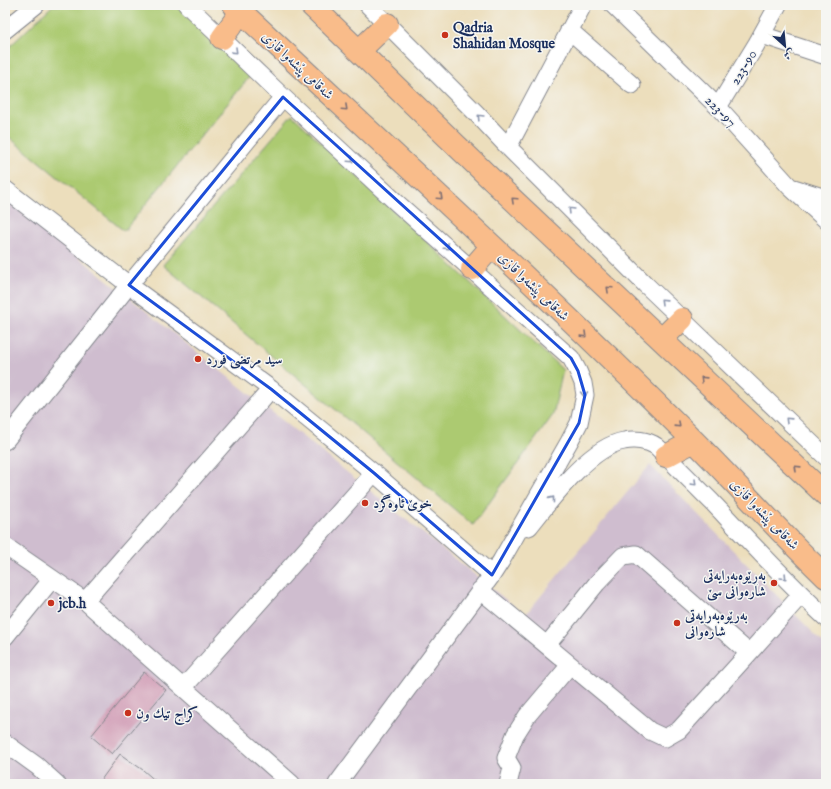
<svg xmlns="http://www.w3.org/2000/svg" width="831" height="789" font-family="'IM FELL English',Amiri,serif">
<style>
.industrial{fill:#cfbdcf}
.green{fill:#acca71;stroke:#647c68}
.building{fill:#cf98b2}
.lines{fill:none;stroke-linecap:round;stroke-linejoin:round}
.minor-casing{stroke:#84868d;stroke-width:19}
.highway-casing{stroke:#84868d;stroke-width:24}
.minor{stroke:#fff;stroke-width:17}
.highway{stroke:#f9bc8a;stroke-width:22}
.oneway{stroke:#8d97ae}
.oneway2{stroke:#7f6e72}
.marked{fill:none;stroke:#1d4ed8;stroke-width:3;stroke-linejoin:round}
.poi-dot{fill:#c8321e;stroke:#f6f6f2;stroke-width:1.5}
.labels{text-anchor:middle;stroke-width:3;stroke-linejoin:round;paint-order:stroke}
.poi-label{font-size:14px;font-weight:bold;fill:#1b2f5e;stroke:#f6f6f2;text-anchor:start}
.street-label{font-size:14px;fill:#1b2f5e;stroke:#f6f6f2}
</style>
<rect width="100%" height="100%" fill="#f6f6f2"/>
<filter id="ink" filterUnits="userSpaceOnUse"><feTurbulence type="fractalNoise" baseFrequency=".025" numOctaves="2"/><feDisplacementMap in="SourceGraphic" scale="8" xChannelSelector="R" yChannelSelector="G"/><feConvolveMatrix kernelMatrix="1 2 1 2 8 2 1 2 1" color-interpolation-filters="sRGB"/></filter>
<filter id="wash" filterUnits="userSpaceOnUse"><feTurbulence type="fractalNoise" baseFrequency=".012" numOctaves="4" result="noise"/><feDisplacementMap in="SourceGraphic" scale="16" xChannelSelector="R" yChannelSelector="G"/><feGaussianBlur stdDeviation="0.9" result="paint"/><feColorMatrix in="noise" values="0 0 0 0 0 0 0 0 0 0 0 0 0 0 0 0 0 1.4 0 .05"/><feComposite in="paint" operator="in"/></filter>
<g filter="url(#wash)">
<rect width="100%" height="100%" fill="#ecdebc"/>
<path class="industrial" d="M5,198l520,417 125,-150 176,181v138h-821z"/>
<path class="green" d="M53,5h123l75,70 -127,156 -119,-97v-83z
M292,115l271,255 -10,45 -80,110 -310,-260z"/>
<g id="blocks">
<path class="building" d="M144,672l22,18 -54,64 -21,-18z
M120,754l23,16 16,14h-61z"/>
</g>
</g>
<g filter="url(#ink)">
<use href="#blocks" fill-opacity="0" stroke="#84868d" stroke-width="1"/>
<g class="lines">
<defs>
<path id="minor" d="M187,5l96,92 114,106 174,155 7,13 5,12 2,12 -6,28 -10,19 -68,119 -9,14 -155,209
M368,5l109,109 31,33 137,137 181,173
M613,5l105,102 72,80 36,33
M5,30l31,-25
M569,30l63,55
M762,35l64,21
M718,107l38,-62 22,-40
M508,147l75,-142
M794,188l32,10
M5,189l124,96 142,104 103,84 118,102
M5,441l124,-156 154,-188
M529,527c21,-26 60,-80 95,-86 10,-2 23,-1 32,5 5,4 10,11 15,15 14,14 27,27 41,41 37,39 74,79 114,116
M5,546l80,55 207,183
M480,590l170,141 15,7 14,-8 70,-77 52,-58
M85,601l186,-212
M5,637l47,-58
M547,645l50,-62 26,-27 13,-2 113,99
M183,688l191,-215
M5,743l32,23 20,18
M508,784l4,-16 -6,-10 9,-23 12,-19 43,-51"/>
<path id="highway" d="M234,5c154,144 310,286 459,435 45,45 87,93 133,137
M311,5l179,173 336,317
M222,38l19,-26
M359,51l28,-27
M472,269l20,-23
M662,339l20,-20
M666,456l28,-15"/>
</defs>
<use href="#minor" class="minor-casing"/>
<use href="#highway" class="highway-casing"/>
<use href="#minor" class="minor"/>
<use href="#highway" class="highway"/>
</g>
<defs><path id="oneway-chevron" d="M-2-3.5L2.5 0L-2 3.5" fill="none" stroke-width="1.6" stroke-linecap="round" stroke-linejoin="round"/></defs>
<g class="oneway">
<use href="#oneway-chevron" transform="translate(235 51) rotate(44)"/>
<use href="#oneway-chevron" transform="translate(480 117) rotate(-134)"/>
<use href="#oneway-chevron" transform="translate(351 160) rotate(43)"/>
<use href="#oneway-chevron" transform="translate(571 210) rotate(-135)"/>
<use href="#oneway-chevron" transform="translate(447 247) rotate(42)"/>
<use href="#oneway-chevron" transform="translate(663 301) rotate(-136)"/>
<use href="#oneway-chevron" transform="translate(584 394) rotate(89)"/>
<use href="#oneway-chevron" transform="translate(788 420) rotate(-136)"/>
<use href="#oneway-chevron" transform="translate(694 483) rotate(45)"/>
<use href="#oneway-chevron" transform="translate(552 499) rotate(-51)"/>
<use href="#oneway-chevron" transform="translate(784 577) rotate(46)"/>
</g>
<g class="oneway2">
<use href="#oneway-chevron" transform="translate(345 108) rotate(43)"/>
<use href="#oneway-chevron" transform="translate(440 197) rotate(43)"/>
<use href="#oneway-chevron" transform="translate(514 200) rotate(-137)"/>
<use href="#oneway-chevron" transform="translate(609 289) rotate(-137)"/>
<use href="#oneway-chevron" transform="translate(584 335) rotate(44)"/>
<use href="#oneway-chevron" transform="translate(703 379) rotate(-136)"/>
<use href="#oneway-chevron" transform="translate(678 425) rotate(44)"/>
<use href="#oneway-chevron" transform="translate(797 468) rotate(-136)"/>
</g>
</g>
<path class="marked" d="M283,97l288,261 7,13 7,24 -6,28 -87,152 -118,-102 -103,-84 -142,-104z"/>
<g class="poi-dot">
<circle cx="445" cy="35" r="4"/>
<circle cx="198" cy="359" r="4"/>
<circle cx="365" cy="503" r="4"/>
<circle cx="774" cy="583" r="4"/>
<circle cx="51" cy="603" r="4"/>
<circle cx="677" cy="623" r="4"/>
<circle cx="128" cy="713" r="4"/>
</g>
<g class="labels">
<g class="poi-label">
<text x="453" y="32">Qadria<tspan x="453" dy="16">Shahidan Mosque</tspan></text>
<text x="206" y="364">سيد مرتضى فورد</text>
<text x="373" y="508">خوێ ئاوەگرد</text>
<text x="766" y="580" text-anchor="end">بەڕێوەبەرایەتی<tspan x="766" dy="16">شارەوانی سێ</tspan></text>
<text x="59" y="608">jcb.h</text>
<text x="685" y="620">بەرێوەبەرایەتی<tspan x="685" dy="16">شارەوانی</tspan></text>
<text x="136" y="718">كراج تيك ون</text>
</g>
<g class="street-label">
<text transform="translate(298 65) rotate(43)" y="5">شەقامی پێشەوا قازی</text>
<text transform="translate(743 67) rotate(-59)" y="5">223-90</text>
<text transform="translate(721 111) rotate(46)" y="5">223-97</text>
<text transform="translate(534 286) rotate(44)" y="5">شەقامی پێشەوا قازی</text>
<text transform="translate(765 514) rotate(46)" y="5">شەقامی پێشەوا قازی</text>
</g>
</g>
<rect width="831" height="789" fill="none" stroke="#f6f6f2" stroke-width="20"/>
<g transform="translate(785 46) rotate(153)" stroke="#f6f6f2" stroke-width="3" paint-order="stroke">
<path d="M0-3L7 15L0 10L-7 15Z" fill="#1b2f5e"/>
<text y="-6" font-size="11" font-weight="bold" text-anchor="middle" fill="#1b2f5e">ش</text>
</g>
</svg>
